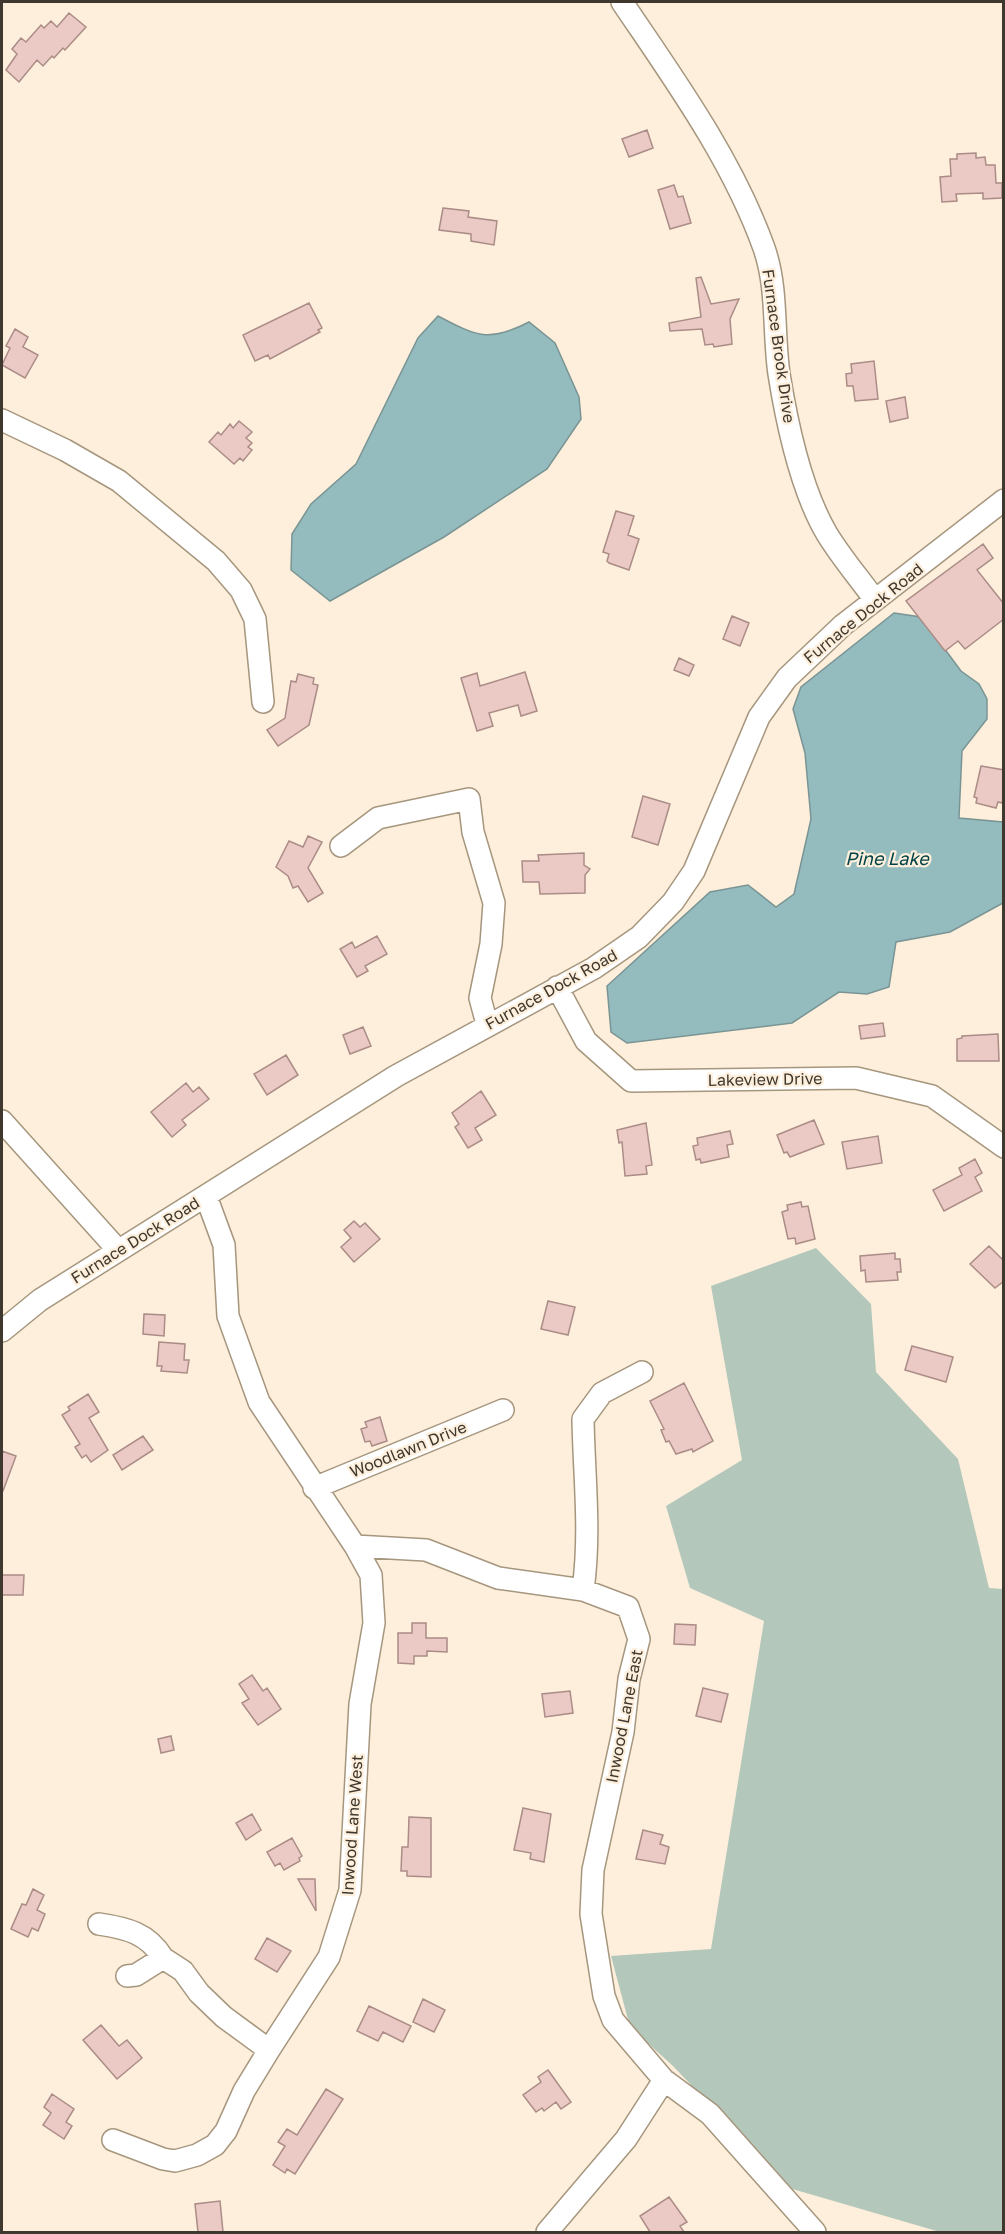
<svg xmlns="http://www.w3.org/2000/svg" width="1005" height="2234" font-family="'Golos Text',sans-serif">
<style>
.green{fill:#b3c7bb}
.water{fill:#94bcbf;stroke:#7a9494;stroke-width:1.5}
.building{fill:#ebc9c4;stroke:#ab8c87;stroke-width:1.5}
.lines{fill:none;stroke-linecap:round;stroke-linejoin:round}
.minor-casing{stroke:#a6967e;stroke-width:24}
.minor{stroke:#fff;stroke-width:21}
.labels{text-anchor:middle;stroke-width:4.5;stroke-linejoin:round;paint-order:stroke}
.street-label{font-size:16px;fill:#3f382e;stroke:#fdefdb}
.water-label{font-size:18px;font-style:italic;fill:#014247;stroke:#fdefdb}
</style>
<rect width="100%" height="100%" fill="#fdefdb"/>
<path class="green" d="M816,1248l55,56 5,68 82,87 31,129 14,1v643h-63l-151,-44 -116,-122 -43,-39 -19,-71 100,-7 53,-328 -74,-33 -24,-82 76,-46 -31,-174z"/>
<path class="water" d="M438,316c38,20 51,27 91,6l26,21 24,54 2,22 -34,50 -103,68 -114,64 -39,-31 1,-36 19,-30 45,-40 62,-126z
M894,613l27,4 40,54 18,13 8,15v20l-25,32 -3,67 44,4v81l-53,29 -54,10 -7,45 -22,7 -28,-2 -47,31 -165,20 -16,-11 -4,-46 103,-94 38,-7 28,22 18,-13 17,-75 -6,-66 -12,-44 8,-22z"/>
<path class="building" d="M69,13l17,14 -21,23 -2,-2 -9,10 -2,-2 -9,10 -6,-6 -18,22 -13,-12 11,-16 -5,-5 9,-11 5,4 15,-17 3,3 7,-7 6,6z
M647,130l6,18 -24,9 -7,-18z
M976,153v5l9,-1 1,8h9l1,18h6v15l-19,1v-6l-27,1 1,7 -15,1 -2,-25 11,-1 -1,-17h7v-5z
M674,185l4,12 5,-1 8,27 -21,6 -12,-39z
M443,208l26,3 -1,6 29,4 -3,24 -23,-4v-7l-32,-4z
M701,277l10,27 28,-5 -9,20 2,25 -18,3 -1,-3 -8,1 -3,-16 -32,2 -1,-8 32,-6 -5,-39z
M309,303l13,25 -4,2 2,2 -50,27 -2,-4 -13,6 -12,-26z
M15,329l13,8 -5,10 15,8 -13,23 -23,-13 8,-17 -4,-2z
M874,361l4,38 -23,2 -2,-15h-6l-1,-12 6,-1 -1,-9z
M905,397l3,21 -18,4 -4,-21z
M239,421l13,11 -6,6 6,5 -4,4 4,3 -9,11 -3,-3 -6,6 -25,-22 9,-10 3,3 9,-11 3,4z
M616,511l18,5 -6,19 11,4 -10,31 -20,-7 -2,-2 2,-7 -6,-2z
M983,544l10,14 -16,12 27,34v15l-39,30 -7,-8 -13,10 -39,-50z
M732,616l17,7 -9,23 -17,-7z
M679,658l15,7 -5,11 -15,-6z
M525,672l12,39 -16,5 -3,-11 -29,8 4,13 -16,5 -16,-53 16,-5 3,13z
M298,674l16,4 -1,6 5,1 -9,40 -31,21 -11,-16 18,-12 6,-37 5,1z
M981,766l23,4v25l-2,8 -4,-1 -2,6 -20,-5 1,-5 -3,-1z
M643,796l27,8 -12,41 -26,-8z
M308,836l14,6 -14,26 15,25 -15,9 -10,-16 -5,2 -5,-12 -12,-9 13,-26 14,6z
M584,853v12l6,4 -5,6v18l-45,1 -1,-12h-16l-1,-21h17l-1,-6z
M377,936l10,18 -22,12 3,5 -11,6 -17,-28 12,-7 3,6z
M883,1023l2,13 -24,3 -2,-13z
M363,1027l8,19 -21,8 -7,-19z
M998,1034l1,27h-42v-22l5,-1v-2z
M286,1055l12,20 -31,20 -13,-21z
M186,1083l7,9 6,-5 10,12 -27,21 4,5 -14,12 -21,-25z
M481,1091l15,24 -21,13 7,12 -14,8 -13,-21 4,-3 -7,-11z
M814,1120l10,24 -34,13 -3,-5 -3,1 -7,-18z
M646,1123l6,42 -6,1 1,8 -22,2 -3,-34 -3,1 -2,-13z
M730,1131l3,13 -6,1 2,12 -28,6 -1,-4 -4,1 -3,-14 5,-1 -1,-7z
M878,1136l4,27 -35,6 -5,-27z
M975,1159l7,14 -7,4 7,14 -38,20 -11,-21 29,-15 -3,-7z
M801,1202l1,5 6,-1 7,33 -19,5 -1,-6 -7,1 -6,-27 6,-2 -1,-5z
M354,1221l6,6 5,-4 15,16 -26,23 -13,-15 10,-9 -7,-8z
M989,1246l15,15v20l-9,7 -25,-24z
M895,1253v6h5l1,13h-4l1,8 -32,2 -1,-12 -4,1 -1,-15z
M548,1301l27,6 -7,28 -27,-6z
M144,1314l21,1 -1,21 -21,-2z
M159,1342l26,2 -1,16h5l-2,13 -26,-2 1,-5h-5z
M912,1346l41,11 -7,25 -41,-12z
M684,1383l29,58 -20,11 -1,-3 -16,5 -7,-13 -3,1 -5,-12 3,-1 -14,-28z
M88,1394l11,18 -10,6 19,32 -17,12 -5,-7 -4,3 -7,-11 5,-3 -18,-29 8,-5 -2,-3z
M380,1417l7,24 -15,5 -2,-5 -5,1 -4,-13 6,-2 -2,-5z
M143,1436l10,14 -31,20 -9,-15z
M2,1451l14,5 -13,35h-1z
M2,1575h22l-1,20h-21z
M412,1623h14v15h21v14l-20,-1v5h-13v8l-16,-1v-30h14z
M675,1624l21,1 -1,20 -21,-1z
M252,1675l11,16 4,-3 14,21 -23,16 -16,-22 7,-4 -10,-15z
M703,1688l25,6 -7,28 -25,-6z
M570,1691l3,22 -28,4 -3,-23z
M171,1736l3,14 -13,3 -3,-14z
M523,1808l28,6 -7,48 -14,-3 1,-6 -17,-3z
M252,1814l9,16 -15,10 -10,-17z
M409,1817l22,1v59l-24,-1v-5h-6l1,-24h6z
M643,1830l20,5 -3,9 9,3 -4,17 -29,-5z
M292,1838l10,18 -3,2 1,3 -16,9 -4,-7 -5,3 -8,-14z
M298,1879h17l1,32z
M33,1889l11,6 -7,15 8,4 -7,17 -6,-3 -4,9 -17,-8 11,-25 4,1z
M267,1938l24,13 -14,21 -22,-13z
M423,1999l22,11 -11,22 -21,-10z
M369,2006l42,20 -8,16 -20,-10 -5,9 -21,-10z
M101,2025l18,21 8,-6 15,18 -25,21 -34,-39z
M548,2070l23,32 -10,7 -5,-7 -12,9 -2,-3 -6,4 -13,-17 18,-13 -3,-5z
M326,2089l17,10 -48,75 -8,-5 -2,4 -12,-8 12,-19 -7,-4 9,-13 10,6z
M52,2094l22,15 -8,13 6,4 -8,13 -21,-14 8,-12 -7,-6z
M669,2197l18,25 -7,4 4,6h-34l-10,-16z
M220,2201l3,31h-25l-3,-28z"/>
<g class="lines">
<defs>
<path id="minor" d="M622,2c52,77 110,157 142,246 14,40 9,84 15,126 8,50 22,116 48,160 14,23 32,44 48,66
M2,420l63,30 54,31 97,80 25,29 14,29 8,83
M341,846l37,-28 91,-19 4,33 21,71 -3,41 -11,54 7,26
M557,987l29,54 45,40 225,-3 76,18 72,51
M2,1121l116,129
M206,1196l18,49 4,71 31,86 96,144 71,4 72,28 85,12 45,17 11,32 -10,40 -6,53 -30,138 -2,44 13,82 9,24 51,60 46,34 105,118
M2,1331l38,-31 356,-224 198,-108 45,-31 34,-35 21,-31 65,-154 28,-39 56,-53 161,-125
M314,1488l189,-78
M583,1590c8,-58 1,-113 0,-171l19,-26 40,-21
M99,1924c27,4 49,9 64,34l-27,17 -9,1
M163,1958l20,13 16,22 25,24 45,33
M113,2140l50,19 12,2 22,-6 18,-10 11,-14 18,-40 25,-41 60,-93 21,-67 10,-186 14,-81 -3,-48 -16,-29
M547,2232l79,-93 38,-59"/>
</defs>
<use href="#minor" class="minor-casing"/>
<use href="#minor" class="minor"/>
</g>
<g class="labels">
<g class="street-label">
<text transform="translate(779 346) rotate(82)" y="6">Furnace Brook Drive</text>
<text transform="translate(863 613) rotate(-39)" y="6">Furnace Dock Road</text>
<text transform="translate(551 989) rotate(-29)" y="6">Furnace Dock Road</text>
<text transform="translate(765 1079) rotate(-1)" y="6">Lakeview Drive</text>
<text transform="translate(135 1240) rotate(-32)" y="6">Furnace Dock Road</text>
<text transform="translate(408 1449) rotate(-22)" y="6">Woodlawn Drive</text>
<text transform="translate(624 1716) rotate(-79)" y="6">Inwood Lane East</text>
<text transform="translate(352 1825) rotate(-86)" y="6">Inwood Lane West</text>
</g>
<g class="water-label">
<text x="887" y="865">Pine Lake</text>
</g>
</g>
<rect width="1005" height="2234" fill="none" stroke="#3f382e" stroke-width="6"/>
</svg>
